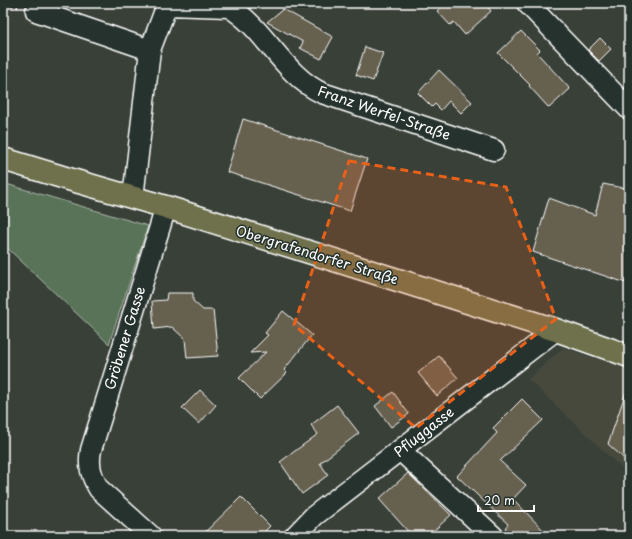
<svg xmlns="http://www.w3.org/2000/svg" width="632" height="539" font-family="'Playpen Sans',sans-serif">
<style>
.built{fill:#464a3e}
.green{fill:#597359;stroke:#acb9ac}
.building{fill:#66604f;stroke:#fff}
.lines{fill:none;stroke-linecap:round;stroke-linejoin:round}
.street-casing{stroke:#fff;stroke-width:23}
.primary-casing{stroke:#fff;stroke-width:25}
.path{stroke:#fff;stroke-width:2.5;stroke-dasharray:4 3;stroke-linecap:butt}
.street{stroke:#26332d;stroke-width:20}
.primary{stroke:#6e714b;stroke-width:22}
.marked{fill:#e96118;fill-opacity:0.2;stroke:#e96118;stroke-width:3;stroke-dasharray:8 5;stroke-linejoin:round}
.labels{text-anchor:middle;stroke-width:3;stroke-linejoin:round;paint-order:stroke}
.street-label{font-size:14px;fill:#fff;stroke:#26332d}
</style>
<rect width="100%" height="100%" fill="#394037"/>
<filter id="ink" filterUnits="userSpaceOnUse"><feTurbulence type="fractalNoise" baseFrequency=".025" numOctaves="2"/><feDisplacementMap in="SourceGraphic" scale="8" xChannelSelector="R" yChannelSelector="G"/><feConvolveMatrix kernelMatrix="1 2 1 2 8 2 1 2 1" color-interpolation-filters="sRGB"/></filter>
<g filter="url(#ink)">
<path class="built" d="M563,348l66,21v106l-101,-96z"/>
<path class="green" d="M3,183l145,43 -39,118 -106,-100z"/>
<path class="building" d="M445,3h39l7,8 -26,24 -11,-13 -4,3 -13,-14z
M283,9l50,28 -12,22 -21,-11 3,-6 -36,-20z
M521,31l19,19 -3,3 33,36 -21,19 -20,-22 1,-1 -32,-32z
M600,38l11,11 -12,12 -11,-11z
M365,47l18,6 -10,28 -17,-6z
M439,70l33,32 -11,11 -12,-12 -8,9 -6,-6 -3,3 -14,-14z
M243,119l124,40 -17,52 -123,-39z
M603,184l26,5v95l-96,-32 16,-54 46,17z
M167,293h26v8l10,9h10l5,46 -31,2 -2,-19 -13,-12 -18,2 -2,-28 14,-1z
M283,311l29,24 -28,35 3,3 -27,26 -21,-21 27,-26 -16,1 18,-18 -3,-2z
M439,356l19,22 -21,18 -19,-23z
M627,389l2,1v73l-21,-19z
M200,390l16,15 -17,19 -17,-16z
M393,392l16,22 -18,13 -16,-21z
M522,399l21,21 -43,41 26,24 -13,14 36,37h-36l-8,-8 3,-4 -51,-48 40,-43 -4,-5z
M337,405l22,28 -39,30 8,12 -26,19 -22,-32 38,-28 -7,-9z
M408,473l43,42 -23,21h-16l-33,-37z
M241,497l29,29 -10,10h-59z"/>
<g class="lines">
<defs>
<path id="street" d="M527,3l102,106
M36,11l114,39
M133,198l17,-148 17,-45 62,2c36,21 54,68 93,86l172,57
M400,450l93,86
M151,536l-52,-47c-8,-13 -11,-24 -8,-39l75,-243
M295,536l19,-20 242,-186"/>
<path id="primary" d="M3,159l69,21 94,27 311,98 79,25 73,26"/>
</defs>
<use href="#street" class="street-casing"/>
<use href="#primary" class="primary-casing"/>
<path class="path" d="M3,3l15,4"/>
<use href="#street" class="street"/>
<use href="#primary" class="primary"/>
</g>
</g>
<path class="marked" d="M349,161l157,26 50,132 -140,109 -122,-103z"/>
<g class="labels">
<g class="street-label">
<text transform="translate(384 113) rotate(19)" y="5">Franz Werfel-Straße</text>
<text transform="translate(317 255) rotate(17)" y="5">Obergrafendorfer Straße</text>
<text transform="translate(125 338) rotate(-73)" y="5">Gröbener Gasse</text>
<text transform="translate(424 432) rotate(-38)" y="5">Pfluggasse</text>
</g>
</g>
<rect width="632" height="539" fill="none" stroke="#26332d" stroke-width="16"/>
<rect x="8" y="8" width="616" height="523" fill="none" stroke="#fff" stroke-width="1.5" filter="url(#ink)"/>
<path d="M478 505v6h56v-6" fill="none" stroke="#ffffff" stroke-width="2"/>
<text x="484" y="505" font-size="12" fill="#ffffff" stroke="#26332d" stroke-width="3" paint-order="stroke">20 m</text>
</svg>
